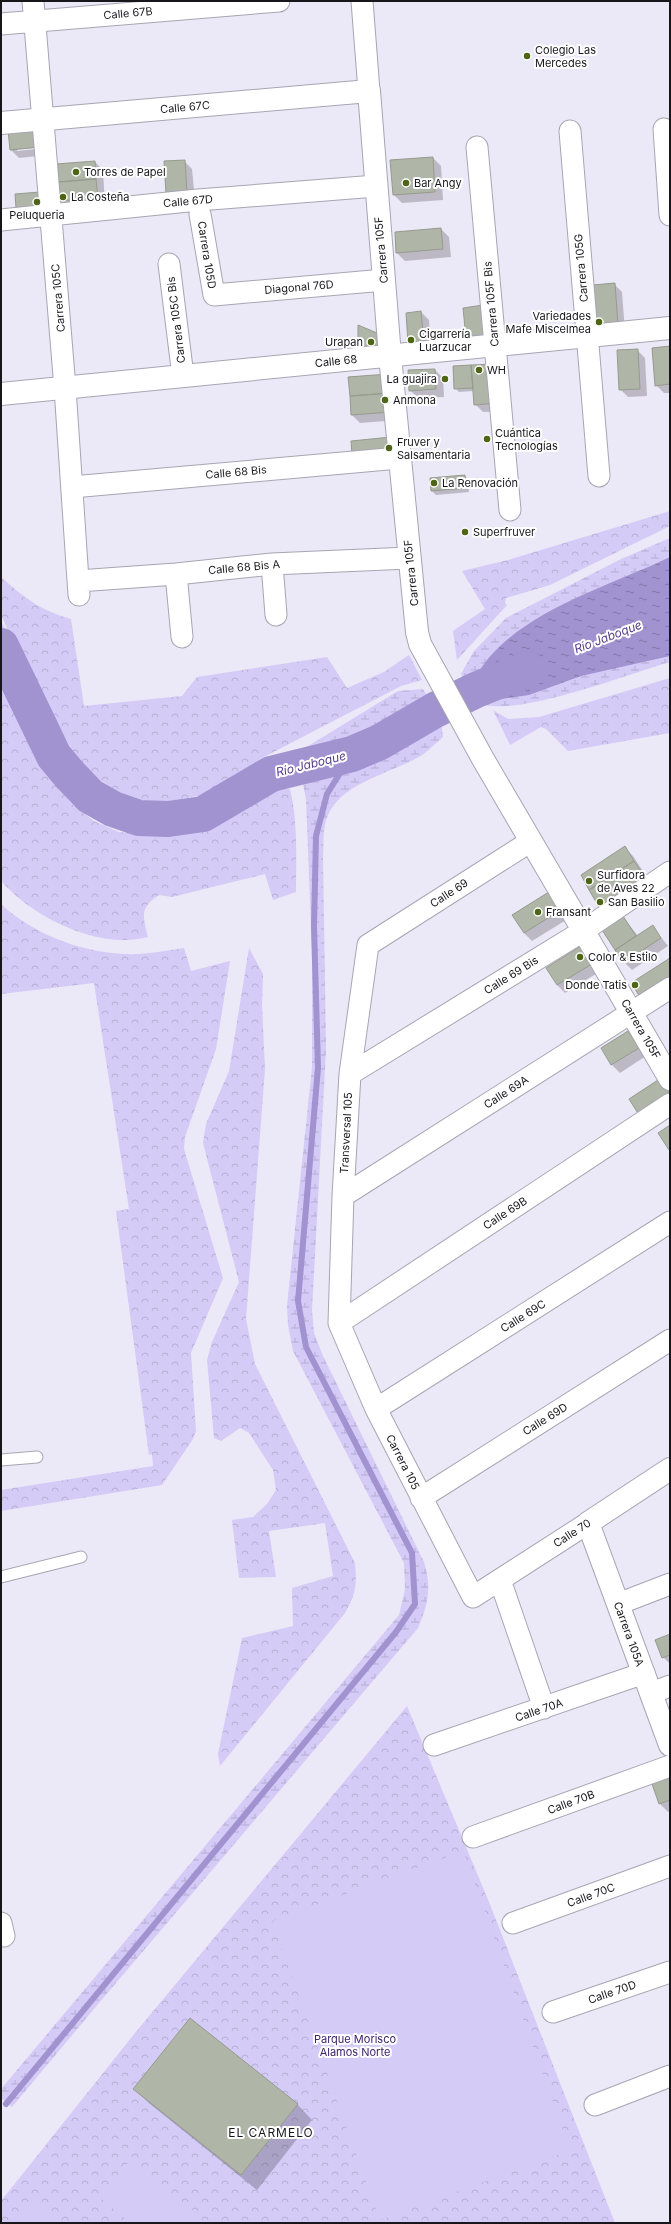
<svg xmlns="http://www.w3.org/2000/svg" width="671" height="2224" font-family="Inter,sans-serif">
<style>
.wetland{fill:url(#wetland-marsh)}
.park{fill:url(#park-crowns)}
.pitch{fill:#d5cbf7}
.water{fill:url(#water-ripples)}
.shadow{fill:#0003;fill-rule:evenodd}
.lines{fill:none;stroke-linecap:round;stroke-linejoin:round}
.stream{stroke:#a192d0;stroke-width:6}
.river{stroke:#a192d0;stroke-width:36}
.building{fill:#afb5a7;stroke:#969b8e}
.service-casing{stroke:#a8a5b3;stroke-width:13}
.minor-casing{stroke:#a8a5b3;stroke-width:23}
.tertiary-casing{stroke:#a8a5b3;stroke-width:24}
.service{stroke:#fff;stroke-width:11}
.minor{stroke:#fff;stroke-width:21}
.tertiary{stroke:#fff;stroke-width:22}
.poi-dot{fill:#4d6515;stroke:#fff;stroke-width:1.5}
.labels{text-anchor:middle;stroke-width:4;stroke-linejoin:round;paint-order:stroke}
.street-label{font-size:11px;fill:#17161b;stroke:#fff}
.poi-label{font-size:11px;fill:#17161b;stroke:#fff;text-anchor:start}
.park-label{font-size:11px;fill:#3d226c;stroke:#fff}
.water-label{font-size:12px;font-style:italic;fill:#573f8b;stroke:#fff}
.neighbourhood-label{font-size:12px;letter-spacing:1px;fill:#17161b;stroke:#fff}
</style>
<defs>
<pattern id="wetland-marsh" width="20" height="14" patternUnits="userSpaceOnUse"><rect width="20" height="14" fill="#d5cbf7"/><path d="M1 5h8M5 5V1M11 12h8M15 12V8" fill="none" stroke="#b6aed3"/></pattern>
<pattern id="park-crowns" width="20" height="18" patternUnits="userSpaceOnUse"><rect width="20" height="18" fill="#d5cbf7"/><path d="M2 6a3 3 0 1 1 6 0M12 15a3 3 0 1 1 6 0" fill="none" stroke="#b6aed3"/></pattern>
<pattern id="water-ripples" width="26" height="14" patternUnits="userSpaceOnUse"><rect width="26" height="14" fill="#a192d0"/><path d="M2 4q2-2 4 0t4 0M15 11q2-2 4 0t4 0" fill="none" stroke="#8276a8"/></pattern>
</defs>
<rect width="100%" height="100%" fill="#ebe8f7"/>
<path class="wetland" d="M670,538v124c-36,10 -162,59 -192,40 -7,-5 -13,-21 -17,-28l13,-23 32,-33 115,-59z
M1,621c16,31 32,62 49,94 7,14 13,31 22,43 37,48 91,65 148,42l178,-109 25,-2 18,32 2,16c-6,5 -12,11 -18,16 -29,20 -81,27 -97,62 -6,13 -4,28 -5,42l3,193 -14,260 2,23 9,23 101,206c8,25 4,43 -6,66l-319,375 -87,104 -11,-9v-9l398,-474 6,-26 -1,-26 -111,-212 -5,-26 -1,-19 25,-239v-115l-6,-153 -3,-15 -11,-6 -14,3 -61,33 -21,8 -17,2 -38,-1 -38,-16 -28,-26 -21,-25 -53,-107z"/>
<path class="park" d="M670,511v15l-120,59 -44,13 -1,5 2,2 -50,55 -4,-29 32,-22 -23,-38 46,-11z
M1,577c24,21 38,33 70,42l13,87 98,-10 15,-19 130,-20 20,31 37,-16 25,-17 13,25 -21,6 -141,73 -51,35 -51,9 -29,-5 -31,-19 -22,-22 -64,-116 -11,-27z
M670,678v55l-102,18 -22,-22 -5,-2 -31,18 -17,-35 15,9 31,-2z
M1,684l39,81 32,39 22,17 25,11 50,4 36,-8 44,-21 28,-19 13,1c8,33 6,69 6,103l-23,8 -8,-26 -93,23 -13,-2c-20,13 -16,21 -11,42 -50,13 -114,-19 -147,-56z
M1,904c35,33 90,52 138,50 15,-1 30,-4 45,-6l7,23 39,-10 -14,88 -31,88 -1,12 39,129 -32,75 5,78 -3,8 -31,46 -161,26v-21l152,-24 -1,-12 -3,1 -33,-244 13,-2 -35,-226 -93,11z
M249,948l14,26 -1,31 3,64 -19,250 9,45 100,199c2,21 1,31 -10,50l-125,153 -2,-12 24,-116 51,-12 -1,-38 41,-12 -8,-53 -56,8 7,46 -37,1 -7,-58 21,-3 14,-13 9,-14 -3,-20 -24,-37 -9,-5 -19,13 -7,-3 -7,-78 5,-18 27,-60 -36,-139 3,-19 23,-53z
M407,1706l82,196 126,321h-614v-22l134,-168z"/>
<path class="pitch" d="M463,1851l107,299 -190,70 -108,-299z
M130,2160l70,56 -5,7h-64l-31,-25z
M33,2200l30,23h-48z"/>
<path class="water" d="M670,557v99l-89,20 -52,19 -36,5 -11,-9 -2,-21c37,-58 130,-84 190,-113z"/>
<path class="shadow" d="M37,129l8,8 2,18 -28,3 -8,-8 -2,-19zM45,146v2l-28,3v-2z
M433,158l8,8 2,34 -41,3 -8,-8z
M184,161l8,8 3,31 -28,-7z
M95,162l8,8 2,36 -37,3 -8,-9z
M441,229l8,8 2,20 -46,4 -8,-8z
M614,284l8,8 3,40 -21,2z
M421,312l8,8 2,30 -22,-7zM429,341v2l-14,-1z
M670,347v46h-6l-8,-8z
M637,350l8,8 2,38 -19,1 -8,-8z
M472,366l33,45 -22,1 -8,-8 -1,-13 -15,1 -4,-4z
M435,370l8,8 1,19 -26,1 -8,-8z
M349,378l49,42 -38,3 -8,-8z
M465,476l3,4 1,12 -33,3 -4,-4z
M625,848l8,8 19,29 -44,30 -8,-8 -18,-31z
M552,891l19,26 -39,24 -8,-8z
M623,917l15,19 15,-9 15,19 -36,24 -8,-8 -21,-32z
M581,948l18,24 -34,21 -8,-8z
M628,1032l18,24 -26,17 -8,-8 -10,-17z
M670,1635v29l-7,-7z
M670,1778v33l-2,1 -8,-8 -7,-20z
M134,2089l163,15 15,16 -55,70 -107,-86z"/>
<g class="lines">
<path class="stream" d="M6,2104l390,-472 19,-28 -3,-51 -106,-206 -8,-46 20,-233 -4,-142 2,-90 11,-42 25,-40"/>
<path class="river" d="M1,646l53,110 15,18 21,22 23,13 26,9 29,1 35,-5 68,-40 81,-20 28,-12 55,-32 41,-20 52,-21"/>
</g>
<path class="building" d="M38,128l2,19 -30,3 -2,-20z
M433,157l2,35 -42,3 -3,-35z
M185,160l2,32 -21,2 -2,-33z
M95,161l1,18 -38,3 -2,-18z
M96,179l2,19 -39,3 -1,-19z
M40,192l1,14 -25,2 -1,-14z
M441,228l2,21 -47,4 -1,-21z
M615,283l3,42 -23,1 -2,-41z
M483,305l4,31 -21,2 -3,-30z
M421,311l3,31 -16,1 -2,-30z
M358,325l19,8 1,18h-20z
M670,346v38l-15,2 -3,-38z
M638,349l2,40 -21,1 -2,-40z
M495,364l3,39 -24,2 -3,-40z
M471,365l2,23 -19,1 -1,-23z
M435,369l1,20 -27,2 -1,-21z
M388,374l2,19 -40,3 -2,-19z
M390,393l1,19 -40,3 -1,-19z
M391,437l2,13 -41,5 -1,-14z
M465,475l1,13 -35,3 -1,-13z
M625,846l9,15 -45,29 -8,-15z
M634,861l11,16 -46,30 -10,-17z
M552,890l12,18 -40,25 -12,-18z
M623,916l13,20 -21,14 -13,-20z
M653,925l8,13 -38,25 -8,-13z
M581,946l11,18 -35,21 -11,-17z
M670,958v20l-30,19 -9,-14z
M628,1031l11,17 -28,17 -10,-17z
M661,1078l9,17 -31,20 -10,-16z
M670,1125v24l-1,1 -11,-17z
M670,1634v21l-8,3 -7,-18z
M670,1777v23l-11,4 -7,-20z
M190,2018l108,86 -57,71 -108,-86z"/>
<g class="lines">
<defs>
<path id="service" d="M1,1460l36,-3
M1,1577l80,-20"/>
<path id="minor" d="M33,1l32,387 14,207
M362,1l7,90
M1,24l278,-23
M664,129l6,86
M570,131l29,345
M477,147l33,363
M200,214l14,81 170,-15
M1,220l197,-20 178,-14
M169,264l14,112
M72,487l327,-29
M272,564l4,51
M176,574l6,63
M78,581l98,-7 96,-10 137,-6
M531,841l-163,104 -18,129 -7,122 -4,127 37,86 97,188 115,-74
M350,1074l233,-143 87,-59
M343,1196l327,-208
M339,1323l331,-219
M376,1409l294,-187
M421,1498l249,-158
M500,1580l44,128
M618,1604l52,-20
M651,1693l19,-7
M434,1745l210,-72
M473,1837l197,-71
M1,1923l3,13
M513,1923l157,-57
M553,2012l117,-40
M595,2105l75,-29"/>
<path id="tertiary" d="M1,123l368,-32 21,265 27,276 3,12 63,115 187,320
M1,394l669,-66
M670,1469l-82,54 82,222"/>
</defs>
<use href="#service" class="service-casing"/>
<use href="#minor" class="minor-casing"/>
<use href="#tertiary" class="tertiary-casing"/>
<use href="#service" class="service"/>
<use href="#minor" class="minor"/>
<use href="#tertiary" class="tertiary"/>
</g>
<g class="poi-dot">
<circle cx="527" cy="56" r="4"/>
<circle cx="76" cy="172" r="4"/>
<circle cx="406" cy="183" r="4"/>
<circle cx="63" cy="197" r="4"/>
<circle cx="37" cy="202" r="4"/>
<circle cx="599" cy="322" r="4"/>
<circle cx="411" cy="340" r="4"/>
<circle cx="371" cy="342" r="4"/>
<circle cx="479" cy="370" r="4"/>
<circle cx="445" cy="379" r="4"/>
<circle cx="385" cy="400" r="4"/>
<circle cx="487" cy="439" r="4"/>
<circle cx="389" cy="448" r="4"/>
<circle cx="434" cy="483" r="4"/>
<circle cx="465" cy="532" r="4"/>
<circle cx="589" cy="881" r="4"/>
<circle cx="600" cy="902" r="4"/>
<circle cx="538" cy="912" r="4"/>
<circle cx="580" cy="957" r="4"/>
<circle cx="635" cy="985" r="4"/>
</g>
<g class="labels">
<g class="street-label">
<text transform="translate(128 13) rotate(-5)" y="4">Calle 67B</text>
<text transform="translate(185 107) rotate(-5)" y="4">Calle 67C</text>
<text transform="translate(188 201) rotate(-5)" y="4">Calle 67D</text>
<text transform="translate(381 250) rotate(-95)" y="4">Carrera 105F</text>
<text transform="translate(207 255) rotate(81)" y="4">Carrera 105D</text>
<text transform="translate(581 268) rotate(-95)" y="4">Carrera 105G</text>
<text transform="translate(299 287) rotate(-5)" y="4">Diagonal 76D</text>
<text transform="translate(58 298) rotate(-95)" y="4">Carrera 105C</text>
<text transform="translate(491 304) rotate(-95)" y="4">Carrera 105F Bis</text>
<text transform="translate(176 320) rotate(-97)" y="4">Carrera 105C Bis</text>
<text transform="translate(336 361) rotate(-6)" y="4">Calle 68</text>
<text transform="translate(236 472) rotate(-5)" y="4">Calle 68 Bis</text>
<text transform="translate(244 567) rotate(-5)" y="4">Calle 68 Bis A</text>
<text transform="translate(411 573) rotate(-96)" y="4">Carrera 105F</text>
<text transform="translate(449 893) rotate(-33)" y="4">Calle 69</text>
<text transform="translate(511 975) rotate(-32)" y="4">Calle 69 Bis</text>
<text transform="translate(641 1029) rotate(60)" y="4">Carrera 105F</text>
<text transform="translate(506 1092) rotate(-33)" y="4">Calle 69A</text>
<text transform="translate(346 1133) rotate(-87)" y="4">Transversal 105</text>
<text transform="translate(505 1213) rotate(-33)" y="4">Calle 69B</text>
<text transform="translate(523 1316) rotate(-32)" y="4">Calle 69C</text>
<text transform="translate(545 1419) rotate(-32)" y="4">Calle 69D</text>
<text transform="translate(403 1462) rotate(63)" y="4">Carrera 105</text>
<text transform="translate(572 1533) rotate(-33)" y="4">Calle 70</text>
<text transform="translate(629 1634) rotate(70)" y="4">Carrera 105A</text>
<text transform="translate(539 1710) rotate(-19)" y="4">Calle 70A</text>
<text transform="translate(571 1802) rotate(-20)" y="4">Calle 70B</text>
<text transform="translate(591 1895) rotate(-20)" y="4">Calle 70C</text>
<text transform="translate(612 1992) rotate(-19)" y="4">Calle 70D</text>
</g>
<g class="poi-label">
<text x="535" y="54">Colegio Las<tspan x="535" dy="13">Mercedes</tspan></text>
<text x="84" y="176">Torres de Papel</text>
<text x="414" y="187">Bar Angy</text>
<text x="71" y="201">La Costeña</text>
<text x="37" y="219" text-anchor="middle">Peluqueria</text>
<text x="591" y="320" text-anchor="end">Variedades<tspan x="591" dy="13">Mafe Miscelmea</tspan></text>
<text x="419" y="338">Cigarrería<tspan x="419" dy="13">Luarzucar</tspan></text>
<text x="363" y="346" text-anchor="end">Urapan</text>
<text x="487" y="374">WH</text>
<text x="437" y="383" text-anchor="end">La guajira</text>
<text x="393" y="404">Anmona</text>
<text x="495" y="437">Cuántica<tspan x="495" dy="13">Tecnologías</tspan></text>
<text x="397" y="446">Fruver y<tspan x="397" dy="13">Salsamentaria</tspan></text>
<text x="442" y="487">La Renovación</text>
<text x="473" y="536">Superfruver</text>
<text x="597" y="879">Surfidora<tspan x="597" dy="13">de Aves 22</tspan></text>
<text x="608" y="906">San Basilio</text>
<text x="546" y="916">Fransant</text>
<text x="588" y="961">Color &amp; Estilo</text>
<text x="627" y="989" text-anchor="end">Donde Tatis</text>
</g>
<g class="park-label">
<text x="355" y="2043">Parque Morisco<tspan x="355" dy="13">Alamos Norte</tspan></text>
</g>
<g class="water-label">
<text transform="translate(608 637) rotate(-21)" y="4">Río Jaboque</text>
<text transform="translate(311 764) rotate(-14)" y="4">Río Jaboque</text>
</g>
<g class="neighbourhood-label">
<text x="271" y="2137">EL CARMELO</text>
</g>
</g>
<rect width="671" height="2224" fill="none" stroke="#17161b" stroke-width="4"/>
</svg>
